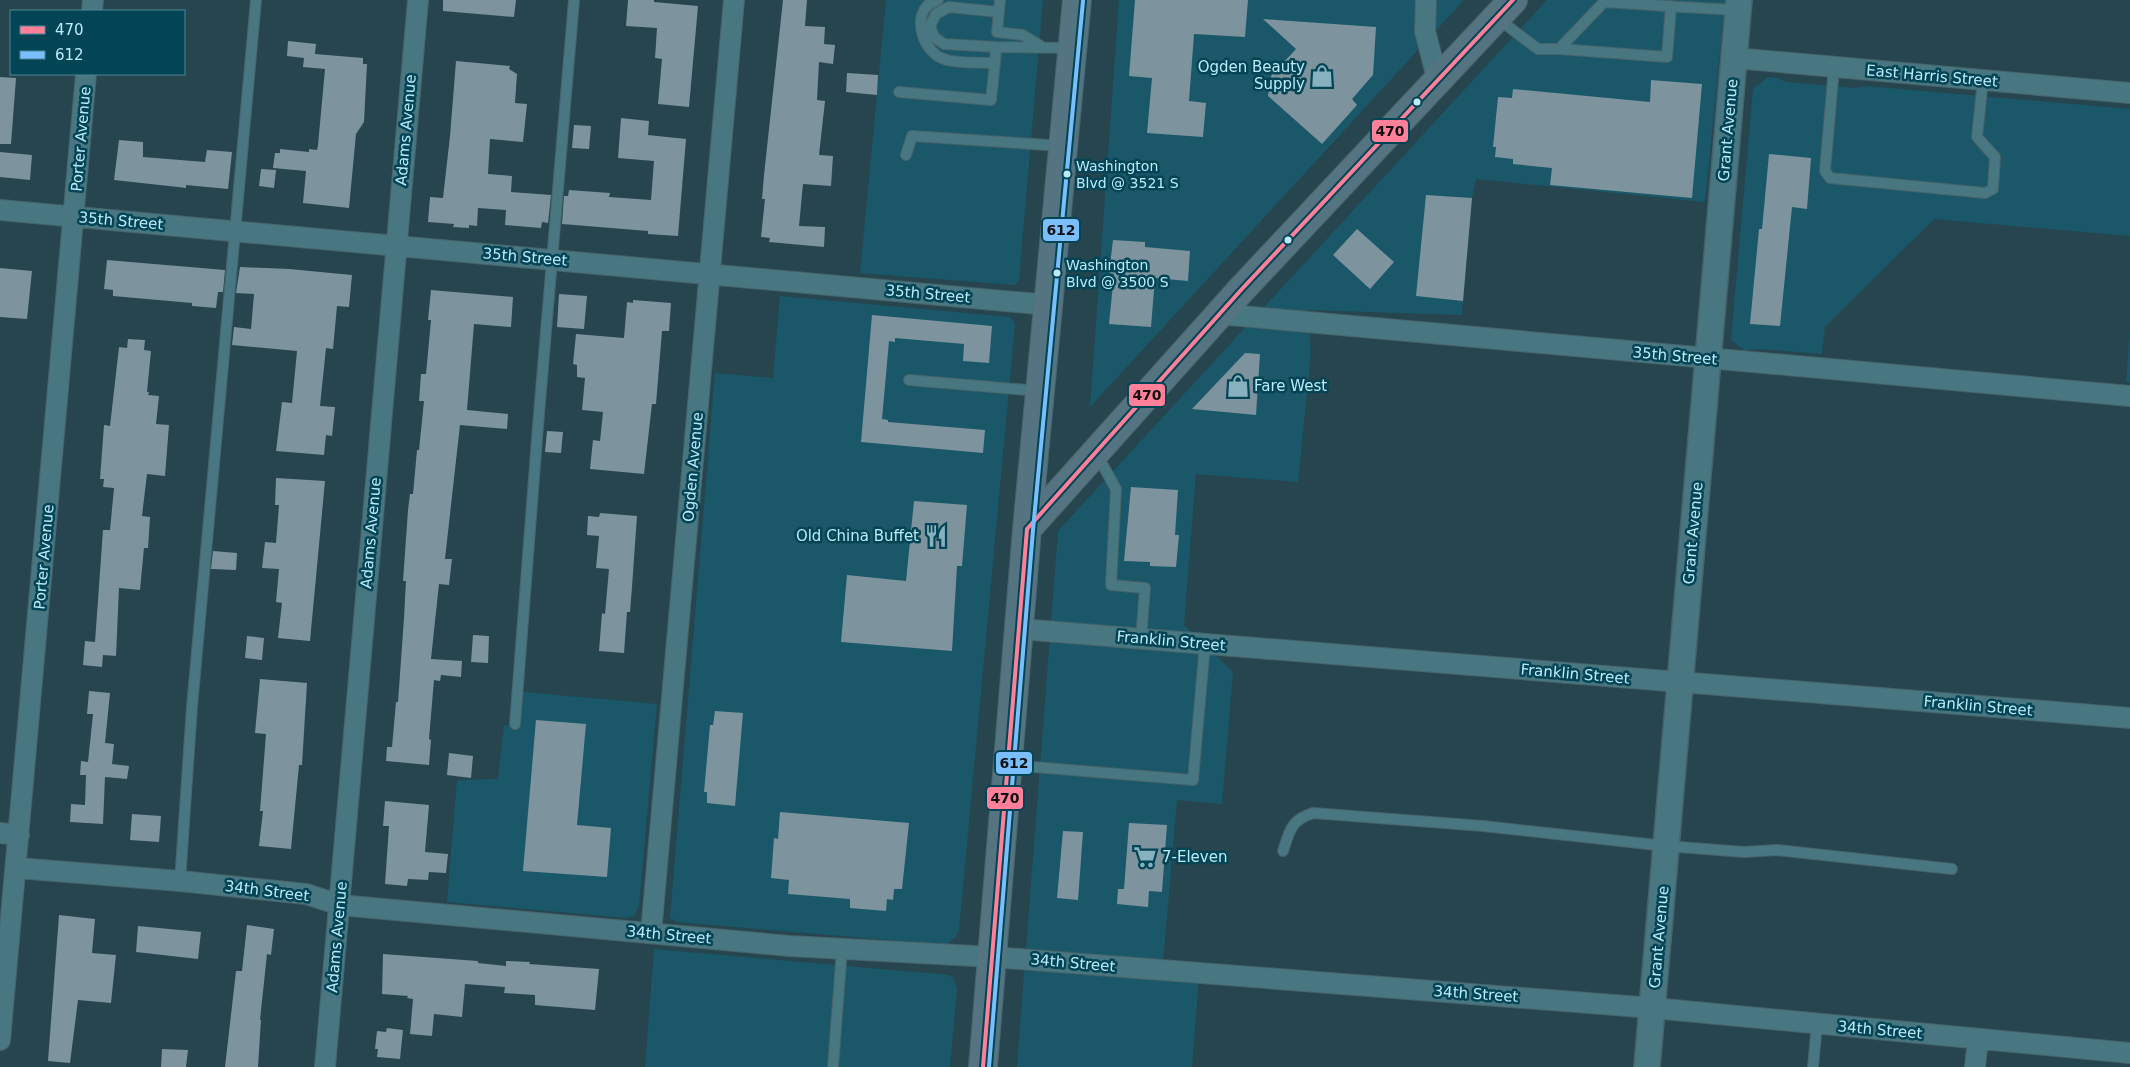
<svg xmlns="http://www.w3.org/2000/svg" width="2130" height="1067" font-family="'DejaVu Sans',sans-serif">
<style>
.built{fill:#1a5869}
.building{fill:#7d939d}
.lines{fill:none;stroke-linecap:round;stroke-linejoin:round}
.service-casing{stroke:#47626a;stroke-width:12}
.minor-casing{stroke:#47626a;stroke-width:22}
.tertiary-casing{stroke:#47626a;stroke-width:28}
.primary-casing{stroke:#47626a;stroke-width:30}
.service{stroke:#487781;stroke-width:10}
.minor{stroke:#487781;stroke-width:20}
.tertiary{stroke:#487781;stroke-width:25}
.primary{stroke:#557481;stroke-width:28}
.bus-1-casing{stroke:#034455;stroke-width:8}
.bus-2-casing{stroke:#034455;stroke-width:8}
.bus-1{stroke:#ff8098;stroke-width:4}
.bus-2{stroke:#7abffc;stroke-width:4}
.bus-dot{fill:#bbebfb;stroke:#034455;stroke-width:2}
.labels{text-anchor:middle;stroke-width:5;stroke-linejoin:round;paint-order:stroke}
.bus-label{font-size:14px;fill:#bbebfb;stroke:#034455;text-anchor:start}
.poi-label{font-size:15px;fill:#bbebfb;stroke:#034455;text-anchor:end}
.street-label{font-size:15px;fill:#bbebfb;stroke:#034455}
.line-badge{stroke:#034455;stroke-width:2}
.pale-badge-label{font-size:14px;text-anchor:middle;font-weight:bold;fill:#111}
</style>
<rect width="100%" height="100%" fill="#26454e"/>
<path class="built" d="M886,0h157l-24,280 -4,5 -155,-12z
M1119,0h345l-374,407z
M1547,0h178l-20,202 -229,-23 -4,19 -10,117 -155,-5 4,42 -13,130 -102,-8 -12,151 49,47 -11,132 -45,-4 -14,163 36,14 -7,90h-175l41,-536z
M1768,77l10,1 8,4 70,6 10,-2 264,23v127l-196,-17 -109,108 -3,27 -62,-5 -16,1 -13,-10 22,-251z
M780,296l230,21 5,7 -56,606 -3,7 -10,8 -268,-23 -8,-4 45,-545 58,5z
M2130,329v53h-4z
M523,692l134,12 -18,202 -5,10 -7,2 -180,-16 10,-122 41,-1 6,-54 16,1z
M654,949l295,26 4,3 4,11 -7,78h-305z"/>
<path class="building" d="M443,0h73l-2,17 -71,-6z
M628,0h26v2l44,4 -9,101 -31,-3 4,-45 -7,-1 2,-30 -31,-2z
M783,0h24l-2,26 20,1 -1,17 11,1 -2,19 -14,-2 -2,38 8,1 -6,54 14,1 -2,30 -28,-2 -4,42 26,1 -1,20 -55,-5 1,-4 -9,-1 4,-38h-3l2,-24z
M1135,0h113l-3,37 -51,-3 -5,67 17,2 -3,34 -56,-4 5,-55 -23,-2z
M1263,19l113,8 -3,48 -21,24 5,6 -35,39 -54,-48 3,-20 25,-27z
M288,41l28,3 -1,10 48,4v6h4l-3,58 -8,12 -7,74 -46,-5 3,-32 -33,-3 2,-15h5v-4l29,3v-3l8,1 1,-5 7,-76 -22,-2 1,-9 -17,-2z
M456,61l54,5 -1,3 8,5 -2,29 12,1 -4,38 -33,-3 -2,35 24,2 -1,16 40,3 -3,28 -6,-1 -1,6 -36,-3 1,-15 -28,-2 -1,18 -8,-1v3l-16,-1 1,-3 -26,-2 2,-25 13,1 7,-62z
M847,73l31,2 -1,20 -31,-3z
M0,77l16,1 -5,66h-11z
M1651,80l51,4 -10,114 -142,-13 2,-17 -39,-4v-5l-18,-2 1,-10h-3l5,-50 14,1 1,-9 137,13z
M621,118l28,3 -1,14 38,4 -8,97 -30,-2v-3l-86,-7 2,-28h4l1,-6 41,3 -1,4 42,3 3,-39 -36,-3z
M574,125l17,1 -2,23 -17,-1z
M119,140l24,2v15l62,5 2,-12 25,2 -4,37 -42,-4v3l-8,-1 -64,-7z
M0,152l32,3 -2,25 -30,-3z
M1769,154l42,4 -4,51 -15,-2 -12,119 -30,-2 9,-95h3z
M261,169l15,1 -2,18 -15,-2z
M1426,195l46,3 -9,103 -47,-5z
M1357,229l37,33 -24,27 -37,-34z
M1113,240l32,2v5l45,4 -2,30 -33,-3 -4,49 -42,-3 5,-50 -5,-1z
M107,260l118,10 -2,22h-5l-2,16 -24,-2v-3l-79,-7v-6l-9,-1z
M240,267l49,2 63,6 -3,32 -12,-1 -4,43 -7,-1 -6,58 15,1 -3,29 -6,-1 -2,20 -48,-4 6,-49 10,1 5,-52 -65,-6 2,-18 17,2 3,-35 -18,-1z
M0,268l32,3 -5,48 -27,-2z
M431,290l82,7 -2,30 -37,-3 -7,86 41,4 -1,15 -47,-4 -15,134h7l-3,26 -10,-1 -8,75 31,2 -1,16 -20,-2 -1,6 -6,-1 -5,59 2,1 -2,25 -43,-4 1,-14h5l4,-45h2l6,-84 2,-37h-3l5,-71 2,-16h3l4,-44h2l5,-49h-5l2,-27h5l5,-54h-3z
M559,294l28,2 -3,33 -27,-2z
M633,300l38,3 -2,28h-7l-6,73h-4l-8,70 -54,-5 3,-29 7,1 3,-29 -21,-2 3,-32 -8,-1v-12l-4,-1 3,-30 48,4 3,-36 6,1z
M872,315l120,11 -3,37 -26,-2 1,-17 -69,-6v4l-6,-1 -7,78 6,1v2l97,8 -2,23 -122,-11z
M128,339l17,1 -1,10 7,1 -4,41h2l-1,3 11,1 -3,28 13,1 -4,51 -18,-2 -5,42 8,1 -2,31h-4l-4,42 -21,-2 -3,68 -13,-1 -1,12 -19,-2 2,-24 10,1 8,-112h7l4,-42 -11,-1 1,-8h-4l4,-54 6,1 9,-79 8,1z
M1245,353l15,1 -4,61 -64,-6z
M547,431l16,1 -2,21 -16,-1z
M276,478l49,3 -15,160 -32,-3 4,-35 -6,-1 3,-33 -17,-1 3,-26 11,1 3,-38h-4z
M1131,487l47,3 -3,45h4l-3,32 -26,-1v-4l-26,-1z
M914,501l53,4 -5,61h-5l-5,85 -111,-9 6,-67 59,6z
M600,513l37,3 -5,71 -2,25h-3l-3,41 -25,-2 3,-38 3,1 4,-45 -13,-1 3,-32 -12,-1 1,-19 11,1z
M213,551l24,2 -1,17 -25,-1z
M473,635l16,1 -1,27 -17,-1z
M247,636l17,2 -2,22 -17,-2z
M260,679l47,4 -5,82h-3l-8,84 -32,-3 4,-35h-3l6,-77 -11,-1z
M89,691l21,2 -5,50 9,1 -2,20 17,2 -2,13 -22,-2 -2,47 -33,-2 1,-18 14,1 1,-30h-6l1,-14 7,1 5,-48h-6z
M715,711l28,2 -8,93 -28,-3v-11h-3l6,-67h3z
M536,720l50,4 -9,101 34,3 -4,49 -84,-6z
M449,753l24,3 -2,22 -24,-3z
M385,801l44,4 -4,47 23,2 -2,19 -17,-1 -1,8 -20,-1 -1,7 -22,-2 4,-58h-6z
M780,812l129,11 -7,66h-8l-1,11 -6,-1 -1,12 -36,-3v-9l-62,-5 1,-14 -18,-2 3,-40 4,1z
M132,814l29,2 -2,26 -29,-2z
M1129,823l38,2 -5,67 -13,-1 -1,16 -31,-3 1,-15h6z
M1063,831l20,1 -5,68 -21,-2z
M59,915l36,4 -3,34 24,2 -5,48 -33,-3 -8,63 -22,-2z
M247,925l27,4 -3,26 -4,-1 -7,66h1l-3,47h-33l11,-96h6z
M138,926l63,6 -3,27 -62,-7z
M383,954l95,7v2l28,3v-5l24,1 -1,2 70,5 -4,41 -60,-5v-10l-31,-2 1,-6 -40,-3 -3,33 -28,-3 -2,22 -22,-2 3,-35 -6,-1 1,-2 -26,-2z
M387,1028l16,2 -3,29 -23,-2 1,-8h-3l2,-18 9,1z
M162,1049l26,1 -2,17h-25z"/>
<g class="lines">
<defs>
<path id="service" d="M938,0c-2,2 -7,3 -10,5 -16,16 -3,48 16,54 13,5 36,3 51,4l1,-16 75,1
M1000,0l-3,32 26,3 18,11
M1671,6l-4,51 -108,-8 45,-47c45,3 89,6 133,8
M1497,18l41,31h21
M996,47l-52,-3 -10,-7 -4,-11 6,-12 13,-7 50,5
M1834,67l-9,104 5,7 155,15 8,-4 2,-32 -18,-20 6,-57
M899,92l92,8 4,-37
M906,155l6,-19 151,10
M909,380l131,11
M1096,453l20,36 -5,96 34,3 -4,51
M515,724l23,-298 36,-426
M1009,765l184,15 12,-136
M1283,851c7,-21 8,-31 30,-38l170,13 183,20 78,6 33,-2 175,19
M180,881l12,-174 64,-707
M833,1067l9,-118
M1813,1067l4,-43"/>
<path id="minor" d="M1426,0l-1,31 13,51
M92,11l1,-11
M1734,58l396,35
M0,210l1049,95
M1219,314l911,82
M1020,629l1110,89
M0,833l19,2
M17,868l163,13 126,13 34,11 450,41 203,11 660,51 477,45
M651,933l83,-933
M0,1040l86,-966
M325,1067l93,-1067
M1975,1067l3,-28"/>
<path id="tertiary" d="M1647,1067l92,-1067"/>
<path id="primary" d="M1027,529l214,-239 272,-290
M983,1067l44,-538 50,-529"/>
</defs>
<use href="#service" class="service-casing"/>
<use href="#minor" class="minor-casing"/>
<use href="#tertiary" class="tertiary-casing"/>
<use href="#primary" class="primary-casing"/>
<use href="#service" class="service"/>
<use href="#minor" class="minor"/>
<use href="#tertiary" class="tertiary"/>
<use href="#primary" class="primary"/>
<defs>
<path id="bus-1" d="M1027,529l214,-239 272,-290
M983,1067l44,-538"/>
<path id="bus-2" d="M989,1067l44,-537 50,-529"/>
</defs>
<use href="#bus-1" class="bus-1-casing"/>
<use href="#bus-2" class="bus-2-casing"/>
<use href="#bus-1" class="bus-1"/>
<use href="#bus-2" class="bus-2"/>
</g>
<defs>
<symbol id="shop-bare" viewBox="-9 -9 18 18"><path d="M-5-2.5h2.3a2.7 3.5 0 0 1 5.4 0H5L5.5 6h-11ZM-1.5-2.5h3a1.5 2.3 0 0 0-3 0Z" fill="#87b1be" stroke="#034455" stroke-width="2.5" paint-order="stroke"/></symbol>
<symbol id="restaurant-bare" viewBox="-9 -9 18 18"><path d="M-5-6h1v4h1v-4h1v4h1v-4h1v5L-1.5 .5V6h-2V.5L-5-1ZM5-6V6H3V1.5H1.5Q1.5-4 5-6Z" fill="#87b1be" stroke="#034455" stroke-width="2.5" paint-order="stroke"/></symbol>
<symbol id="supermarket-bare" viewBox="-9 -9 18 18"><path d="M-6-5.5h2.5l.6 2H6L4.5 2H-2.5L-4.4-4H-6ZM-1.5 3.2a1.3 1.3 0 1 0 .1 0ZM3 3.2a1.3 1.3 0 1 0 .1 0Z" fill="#87b1be" stroke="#034455" stroke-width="2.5" paint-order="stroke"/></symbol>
</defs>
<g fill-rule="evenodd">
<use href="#shop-bare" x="1306" y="60" width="32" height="32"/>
<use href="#shop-bare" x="1222" y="370" width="32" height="32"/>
<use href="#restaurant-bare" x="920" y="520" width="32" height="32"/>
<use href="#supermarket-bare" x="1129" y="841" width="32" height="32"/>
</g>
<g class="bus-dot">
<circle cx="1417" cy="102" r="4.5"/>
<circle cx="1067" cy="174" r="4.5"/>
<circle cx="1288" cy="240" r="4.5"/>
<circle cx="1057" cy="273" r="4.5"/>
</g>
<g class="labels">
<g class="bus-label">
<text x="1076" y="171">Washington<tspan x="1076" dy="17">Blvd @ 3521 S</tspan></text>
<text x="1066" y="270">Washington<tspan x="1066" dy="17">Blvd @ 3500 S</tspan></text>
</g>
<g class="poi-label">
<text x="1305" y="72">Ogden Beauty<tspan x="1305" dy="17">Supply</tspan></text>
<text x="1254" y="391" text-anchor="start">Fare West</text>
<text x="919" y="541">Old China Buffet</text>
<text x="1162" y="862" text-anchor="start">7-Eleven</text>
</g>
<g class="street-label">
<text transform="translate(1932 76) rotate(5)" y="5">East Harris Street</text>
<text transform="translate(406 130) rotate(-85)" y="5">Adams Avenue</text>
<text transform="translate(1728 130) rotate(-85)" y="5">Grant Avenue</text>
<text transform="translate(81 139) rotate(-85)" y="5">Porter Avenue</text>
<text transform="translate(121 221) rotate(5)" y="5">35th Street</text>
<text transform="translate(525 257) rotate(5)" y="5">35th Street</text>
<text transform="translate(928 294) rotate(5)" y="5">35th Street</text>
<text transform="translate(1675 356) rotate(5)" y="5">35th Street</text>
<text transform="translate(693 467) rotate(-85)" y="5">Ogden Avenue</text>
<text transform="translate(371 533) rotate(-85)" y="5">Adams Avenue</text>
<text transform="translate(1693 533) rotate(-85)" y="5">Grant Avenue</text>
<text transform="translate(44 557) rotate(-85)" y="5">Porter Avenue</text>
<text transform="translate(1171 641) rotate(5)" y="5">Franklin Street</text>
<text transform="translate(1575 674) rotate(5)" y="5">Franklin Street</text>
<text transform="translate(1978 706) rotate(5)" y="5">Franklin Street</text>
<text transform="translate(267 891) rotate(7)" y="5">34th Street</text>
<text transform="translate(669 935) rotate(5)" y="5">34th Street</text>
<text transform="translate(337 937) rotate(-85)" y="5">Adams Avenue</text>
<text transform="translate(1659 937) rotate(-85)" y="5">Grant Avenue</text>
<text transform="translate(1073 963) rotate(5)" y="5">34th Street</text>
<text transform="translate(1476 994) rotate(4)" y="5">34th Street</text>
<text transform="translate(1880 1030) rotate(5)" y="5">34th Street</text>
</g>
</g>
<g class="line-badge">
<rect x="1371" y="119" width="38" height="24" rx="5" fill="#ff8098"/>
<rect x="1042" y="218" width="38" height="24" rx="5" fill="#7abffc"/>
<rect x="1128" y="383" width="38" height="24" rx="5" fill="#ff8098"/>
<rect x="995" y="751" width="38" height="24" rx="5" fill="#7abffc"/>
<rect x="986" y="786" width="38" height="24" rx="5" fill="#ff8098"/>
</g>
<g class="pale-badge-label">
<text x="1390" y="136">470</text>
<text x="1061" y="235">612</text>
<text x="1147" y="400">470</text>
<text x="1014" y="768">612</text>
<text x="1005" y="803">470</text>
</g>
<rect x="10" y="10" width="175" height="65" fill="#034455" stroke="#4d8797"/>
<rect x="20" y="26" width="25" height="8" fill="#ff8098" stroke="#4d8797"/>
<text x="55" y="35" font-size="15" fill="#bbebfb">470</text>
<rect x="20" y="51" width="25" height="8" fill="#7abffc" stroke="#4d8797"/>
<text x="55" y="60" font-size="15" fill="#bbebfb">612</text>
</svg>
